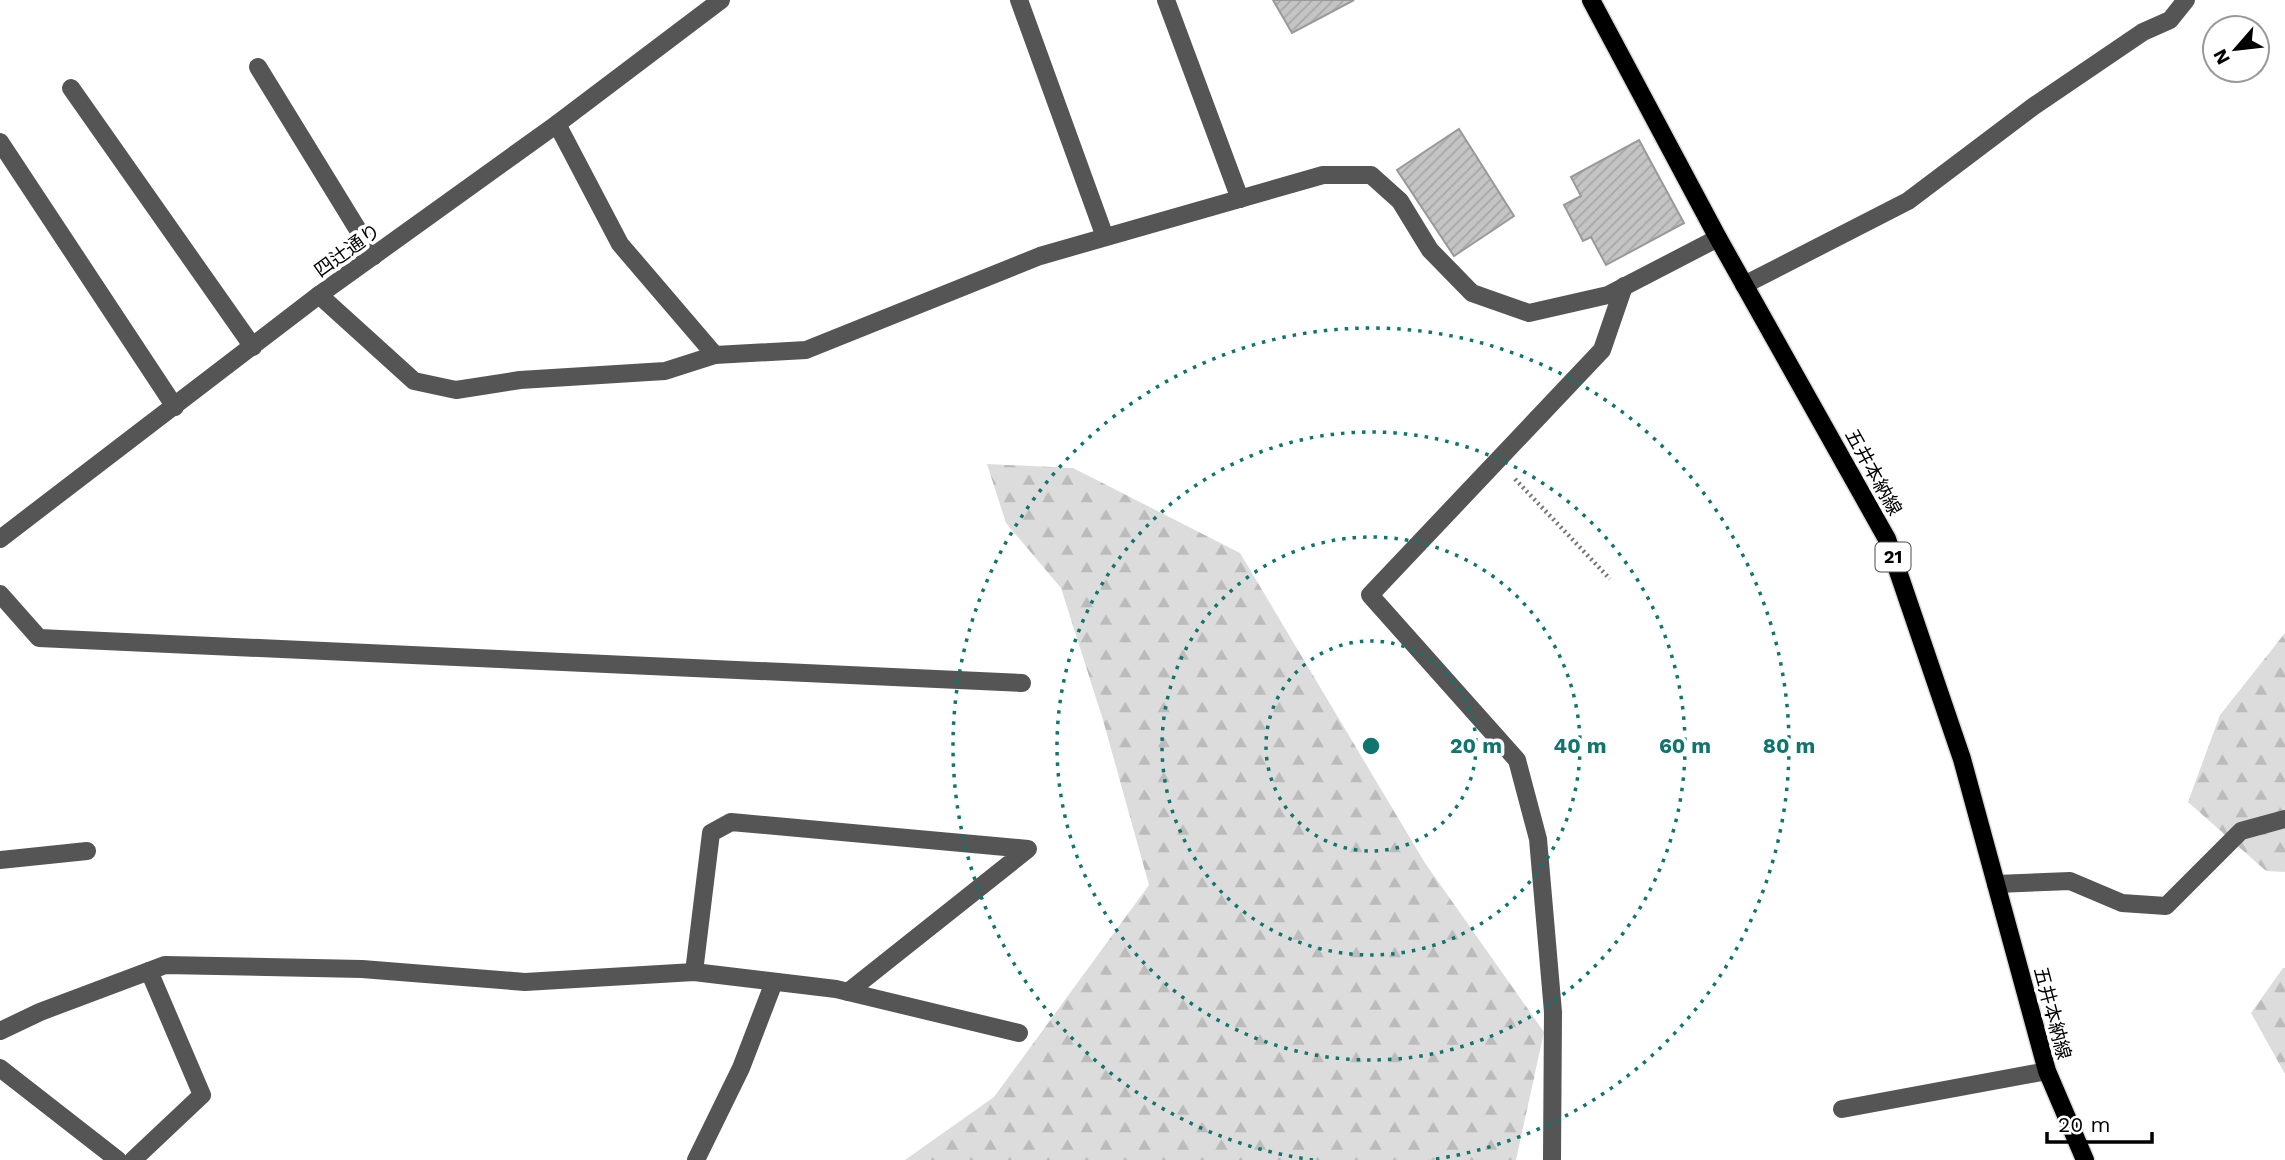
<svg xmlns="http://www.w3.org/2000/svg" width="2285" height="1160" font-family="'Work Sans','Noto Sans JP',sans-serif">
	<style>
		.forest { fill: url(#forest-firs) }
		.building { fill: url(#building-hatch); stroke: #999; stroke-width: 2 }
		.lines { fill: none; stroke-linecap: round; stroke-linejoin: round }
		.major-casing { stroke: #dbdbdb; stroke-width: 21 }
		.path { stroke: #777; stroke-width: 4.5; stroke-dasharray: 2 3.5; stroke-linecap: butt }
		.minor { stroke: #555; stroke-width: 18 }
		.major { stroke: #000; stroke-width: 18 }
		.ring { fill: none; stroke: #0f766e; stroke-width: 3.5; stroke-dasharray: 3.5 7 }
		.labels { text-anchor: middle; stroke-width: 7; stroke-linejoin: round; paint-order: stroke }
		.shield { fill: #fff; stroke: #4c4c4c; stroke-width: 2 }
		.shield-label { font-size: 18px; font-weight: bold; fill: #000 }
		.street-label { font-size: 19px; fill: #000; stroke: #fff }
		.centre { fill: #0f766e; stroke: #fff; stroke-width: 3.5 }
		.ring-label { font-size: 21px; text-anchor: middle; font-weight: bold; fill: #0f766e; stroke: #fff; stroke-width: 7; stroke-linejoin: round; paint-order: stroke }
	</style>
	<defs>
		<pattern id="forest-firs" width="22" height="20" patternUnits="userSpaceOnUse" patternTransform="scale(1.75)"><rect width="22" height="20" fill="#dcdcdc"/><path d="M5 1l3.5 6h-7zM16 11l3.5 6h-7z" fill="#bbb"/></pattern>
		<pattern id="building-hatch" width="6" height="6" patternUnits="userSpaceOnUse" patternTransform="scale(1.75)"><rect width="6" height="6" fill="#c4c4c4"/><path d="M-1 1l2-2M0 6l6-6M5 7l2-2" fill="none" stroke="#a7a7a7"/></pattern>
	</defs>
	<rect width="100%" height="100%" fill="#fff"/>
	<!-- forest -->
	<g class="forest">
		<polygon points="987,464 1073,468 1240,553 1425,863 1544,1032 1516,1160 905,1160 994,1097 1149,885 1103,720 1061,588 1006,523"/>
		<polygon points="2285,633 2285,872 2266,871 2188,802 2220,715"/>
		<polygon points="2283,968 2285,968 2285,1074 2251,1013"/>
	</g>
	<!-- building -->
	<g class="building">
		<polygon points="1273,0 1354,0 1292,33"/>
		<polygon points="1459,129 1514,216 1454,256 1397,170"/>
		<polygon points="1639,140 1684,223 1606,265 1591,237 1583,241 1564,205 1581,196 1571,177"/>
	</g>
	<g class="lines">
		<!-- major casing -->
		<g class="major-casing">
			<polyline id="major" points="1591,0 1718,238 1887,539 1962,759 2047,1071 2085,1160"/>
		</g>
		<!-- path -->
		<polyline class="path" points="1515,479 1610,579"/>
		<!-- minor -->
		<g class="minor">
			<polyline points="1019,0 1105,237"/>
			<polyline points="1166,0 1240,199"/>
			<polyline points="258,67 374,256"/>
			<polyline points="71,88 253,347"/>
			<polyline points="557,124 620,244 715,355"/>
			<polyline points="0,142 175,407"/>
			<polyline points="1744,285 1908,201 2034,106 2143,32 2170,20 2186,0"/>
			<polyline points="319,295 414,381 456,390 520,380 665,371 715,355 806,350 1040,256 1323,175 1371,175 1400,201 1430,250 1472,293 1529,313 1608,295 1718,238"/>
			<polyline points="0,539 319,295 557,124 721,0"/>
			<polyline points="0,594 39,638 1022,683"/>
			<polyline points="0,860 87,851"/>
			<polyline points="1996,884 2070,881 2122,903 2166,906 2241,831 2285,819"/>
			<polyline points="694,972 711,833 731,822 1028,849 848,992"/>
			<polyline points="0,1031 40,1012 165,965 362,969 525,982 694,972 836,989 1019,1033"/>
			<polyline points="0,1068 118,1160"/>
			<polyline points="1842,1109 2047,1071"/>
			<polyline points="133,1160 202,1095 149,971"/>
			<polyline points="696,1160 741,1068 774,982"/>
			<polyline points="1552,1160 1553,1012 1538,839 1517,760 1370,595 1602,350 1624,286"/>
		</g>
		<!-- major -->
		<use href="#major" class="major"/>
	</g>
	<!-- distance rings -->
	<g class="ring">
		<circle cx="1371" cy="746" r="105"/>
		<circle cx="1371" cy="746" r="209"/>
		<circle cx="1371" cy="746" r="314"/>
		<path d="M1313 1160A418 418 0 1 1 1429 1160"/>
	</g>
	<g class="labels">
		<!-- shield labels -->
		<rect class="shield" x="1875.5" y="542.5" width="35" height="29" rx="5"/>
		<g class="shield-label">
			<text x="1893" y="563">21</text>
		</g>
		<!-- street labels -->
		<g class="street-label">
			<text transform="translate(347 250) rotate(-36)" y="7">四辻通り</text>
			<text transform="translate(1874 472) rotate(61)" y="7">五井本納線</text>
			<text transform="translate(2053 1013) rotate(75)" y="7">五井本納線</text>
		</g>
	</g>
	<circle cx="1371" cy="746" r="10" class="centre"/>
	<g class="ring-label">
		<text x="1476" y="753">20 m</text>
		<text x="1580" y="753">40 m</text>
		<text x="1685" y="753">60 m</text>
		<text x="1789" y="753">80 m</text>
	</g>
	<!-- north arrow -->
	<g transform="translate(2236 49) rotate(242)"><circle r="33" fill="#ffffff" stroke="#999999" stroke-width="2"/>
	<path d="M0-5L12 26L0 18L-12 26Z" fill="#000000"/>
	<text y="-10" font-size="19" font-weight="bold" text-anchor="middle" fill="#000000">N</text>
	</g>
	<!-- scale -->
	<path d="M2047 1132v10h105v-10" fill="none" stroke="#000000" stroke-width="3.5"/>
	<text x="2058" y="1132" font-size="21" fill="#000000" stroke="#ffffff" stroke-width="5" paint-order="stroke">20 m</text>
</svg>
